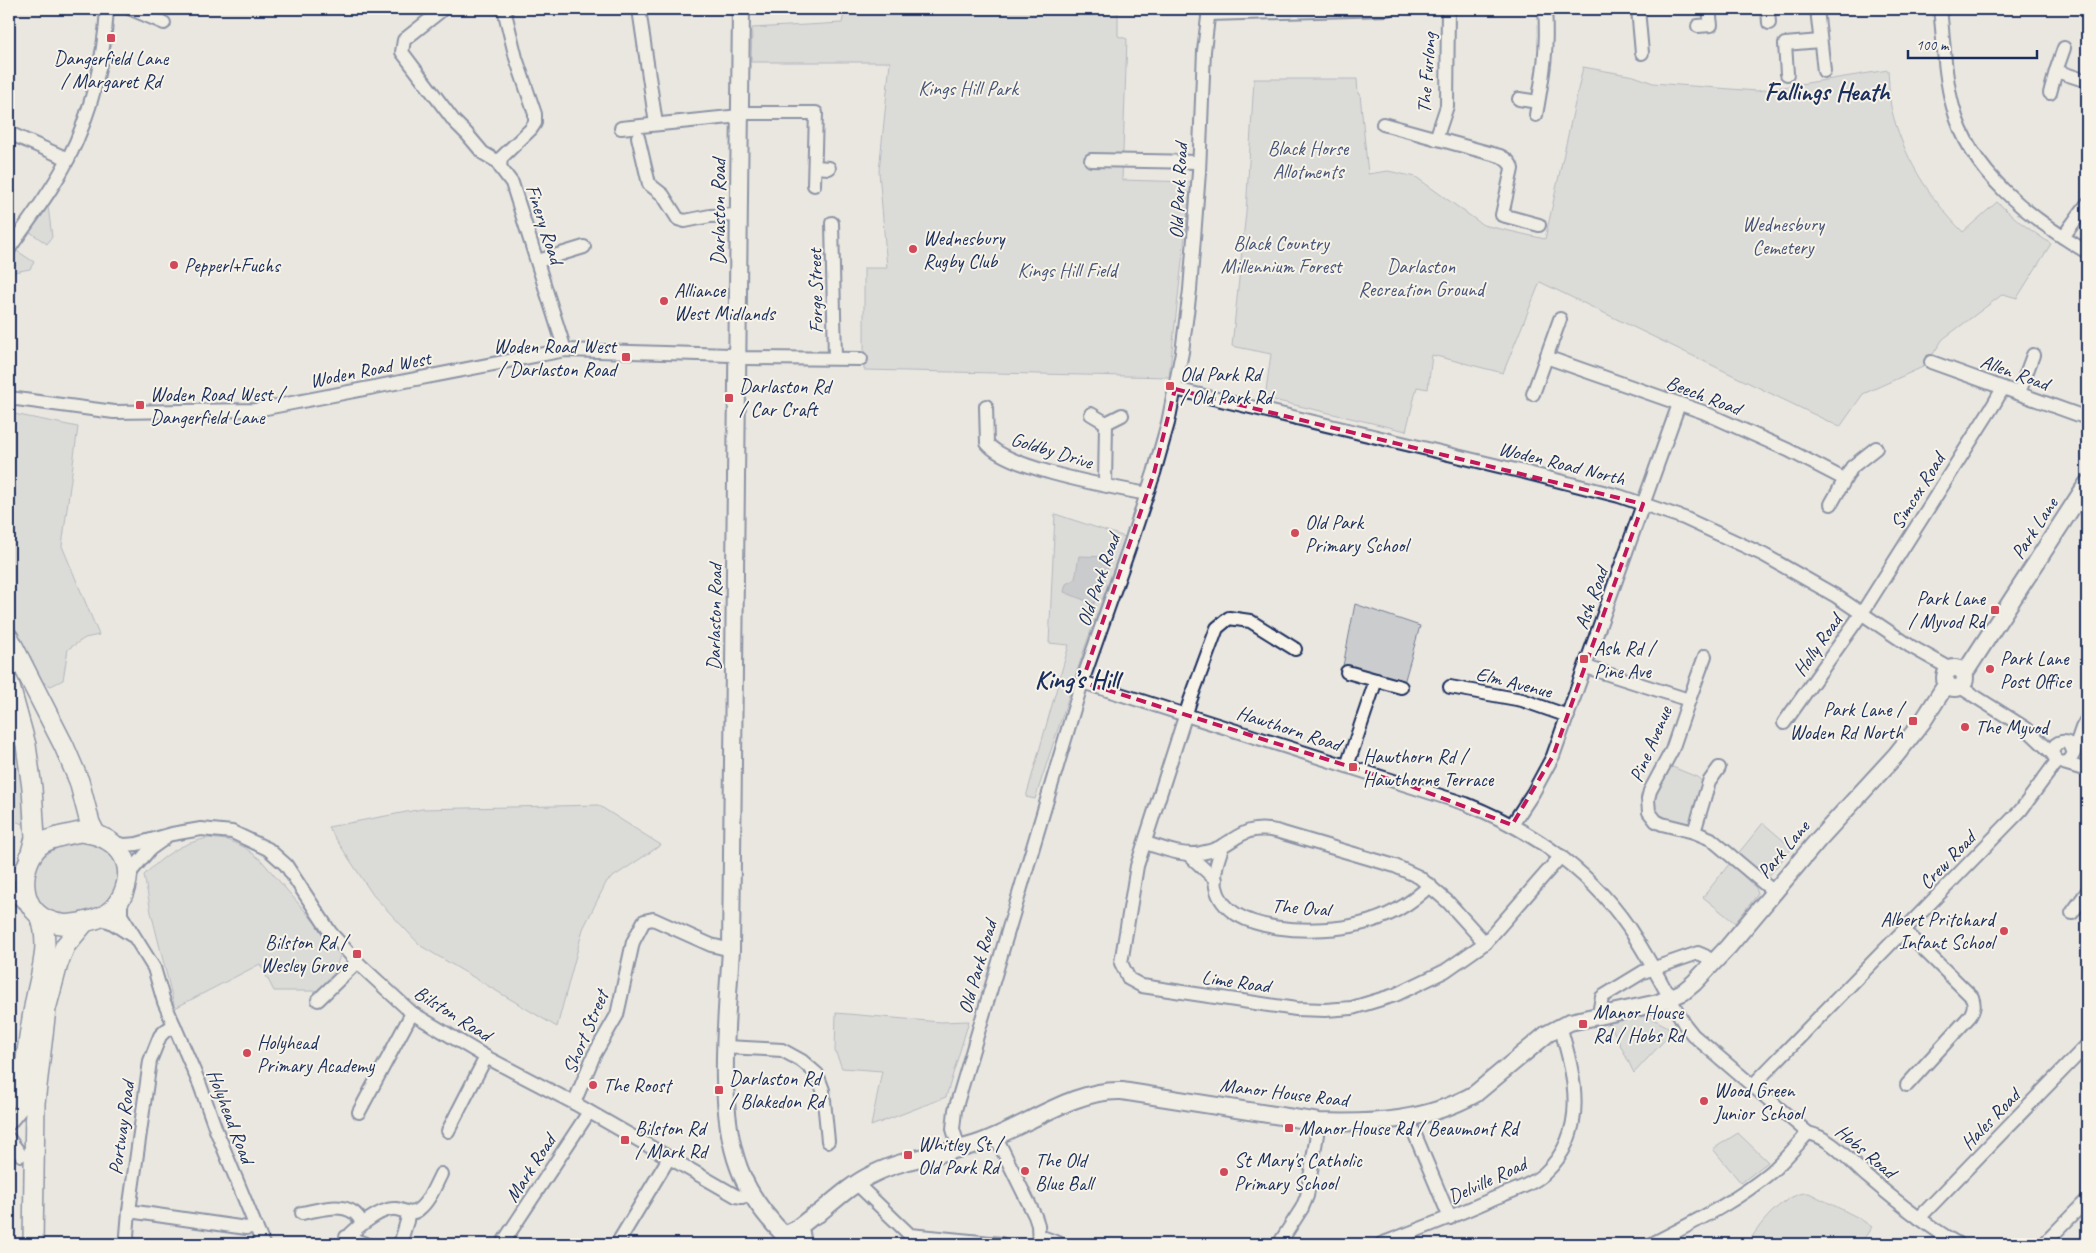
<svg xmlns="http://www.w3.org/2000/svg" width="2096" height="1253" font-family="Caveat,sans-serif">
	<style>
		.green { fill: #cbcccd; stroke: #737e96 }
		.water { fill: #a3a8b4; stroke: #6d7892 }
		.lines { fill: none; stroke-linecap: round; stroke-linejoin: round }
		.minor-casing { stroke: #1b2f5e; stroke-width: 16 }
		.major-casing { stroke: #1b2f5e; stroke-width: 20 }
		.highway-casing { stroke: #1b2f5e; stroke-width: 22 }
		.minor { stroke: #f7f3e8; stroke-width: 12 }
		.major { stroke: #f7f3e8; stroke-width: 16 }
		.highway { stroke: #f7f3e8; stroke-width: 19 }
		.marked { fill: none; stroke: #c2185b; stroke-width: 4; stroke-dasharray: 10 6; stroke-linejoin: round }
		.poi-dot { fill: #d1495b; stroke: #f7f3e8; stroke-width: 2 }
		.labels { text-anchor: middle; stroke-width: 4; stroke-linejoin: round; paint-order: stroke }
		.poi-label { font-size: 20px; fill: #1b2f5e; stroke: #f7f3e8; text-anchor: start }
		.street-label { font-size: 20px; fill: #1b2f5e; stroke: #f7f3e8 }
		.park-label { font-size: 20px; fill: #47567a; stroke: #f7f3e8 }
		.district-label { font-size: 25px; font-weight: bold; fill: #1b2f5e; stroke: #f7f3e8 }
	</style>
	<rect width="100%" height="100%" fill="#eae7e0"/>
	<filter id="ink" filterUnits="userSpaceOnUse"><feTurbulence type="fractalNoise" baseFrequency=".02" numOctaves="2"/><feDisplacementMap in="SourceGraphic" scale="10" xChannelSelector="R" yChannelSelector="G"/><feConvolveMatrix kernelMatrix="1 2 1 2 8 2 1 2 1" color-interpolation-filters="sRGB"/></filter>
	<g filter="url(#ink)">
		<!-- green -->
		<g class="green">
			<polygon points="845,9 1073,9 1118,12 1118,36 1127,39 1122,180 1191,182 1169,377 864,370 864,268 887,268 879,171 890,62 751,62 752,28 842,23"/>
			<path d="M1583,67L1634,76L1653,83L1757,91L1888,70C1889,81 1889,95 1891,107C1902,155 1929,198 1963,232L1997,202L2021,223L2051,244L2017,298L2003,294L1943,339L1925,366L1863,394L1840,427L1540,282L1503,373L1432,355L1428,389L1417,387L1406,431L1265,398L1271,354L1232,346L1246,212L1254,79H1357L1358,94H1360L1368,174L1388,171L1416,177L1483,225L1545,239Z"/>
			<polygon points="48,206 52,237 47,244 30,232"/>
			<polygon points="17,251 34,262 30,269 9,273 9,262"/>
			<polygon points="9,413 78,427 62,546 99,635 85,638 68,649 63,680 51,686 36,679 9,621"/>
			<polygon points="1055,514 1125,537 1085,647 1035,799 1026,797 1069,645 1049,643"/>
			<polygon points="1355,604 1420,626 1404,683 1343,666"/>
			<path d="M9,716C19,751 24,787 23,824L9,819Z"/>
			<path d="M1670,766L1697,777L1703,782L1698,808L1690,823C1672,825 1652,821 1654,798C1655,788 1665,776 1670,766Z"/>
			<polygon points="598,805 661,845 607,881 583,929 557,1027 421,946 373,895 328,827 422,809"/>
			<polygon points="1763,823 1792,848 1769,876 1762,877 1736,856"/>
			<path d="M208,838L227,840L244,847L261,860L341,953L337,964L341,968L319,991H274L260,964L175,1008L151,912L144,875C165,855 179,844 208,838Z"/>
			<path d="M92,842C97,844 105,846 109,849C116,854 117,862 118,869C120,877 121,884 117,892C106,914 61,925 43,906C22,883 36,852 65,844C73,842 83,843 92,842Z"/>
			<polygon points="1730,863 1756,888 1758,894 1735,923 1703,897"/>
			<polygon points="836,1013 940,1022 969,1021 946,1097 871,1126 882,1071 842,1068 835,1051"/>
			<polygon points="1647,1016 1674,1030 1634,1073 1609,1022"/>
			<polygon points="1738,1133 1768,1162 1741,1183 1713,1149"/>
			<path d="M1804,1193H1809L1859,1218L1872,1227L1860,1244H1748C1758,1225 1781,1197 1804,1193Z"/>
		</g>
		<!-- water -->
		<polygon class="water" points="1079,556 1112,557 1094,604 1064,592 1066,584 1075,579"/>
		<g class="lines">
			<!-- minor casing -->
			<g class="minor-casing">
				<g id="minor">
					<polyline points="131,9 164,23"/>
					<polyline points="443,9 404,40 402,52 454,121 467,134 483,153 500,163"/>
					<polyline points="504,9 516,58 535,114 535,123 531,129 501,158 500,167 512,183 565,350"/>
					<polyline points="639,9 656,124"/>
					<polyline points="1638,9 1642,53"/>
					<polyline points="1768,9 1769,23"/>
					<polyline points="1817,9 1824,71"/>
					<path d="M1940,9C1944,41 1944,75 1953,107C1970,173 2031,219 2087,252"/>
					<polyline points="1208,14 1388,9"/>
					<polyline points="1698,26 1711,25 1709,9"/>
					<polyline points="2064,48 2056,71 2087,81"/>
					<polyline points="1787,74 1785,44 1820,41"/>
					<polyline points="2050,93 2056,71"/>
					<polyline points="1519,99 1538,102"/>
					<path d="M1536,115C1543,76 1548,49 1545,9"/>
					<path d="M1383,124L1500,156C1506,159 1511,162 1512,169L1502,215L1539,225"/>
					<polyline points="621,128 740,116 747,113 816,113 814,185"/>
					<polyline points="9,133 68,159"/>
					<polyline points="638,137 649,184 663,195 678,219 685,221 710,216 740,215"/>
					<polyline points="1436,139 1447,106 1448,9"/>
					<polyline points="1091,160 1199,162"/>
					<polyline points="815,167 829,168"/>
					<polyline points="832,223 835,358"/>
					<polyline points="2063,237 2087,204"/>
					<path d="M9,249C29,220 52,191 68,159C91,114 104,60 107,9"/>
					<polyline points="538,261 584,247"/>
					<polyline points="1546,357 1703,412 1788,450 1844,479"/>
					<polyline points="1931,362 2087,418"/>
					<polyline points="1175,389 1524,472 1619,496 1684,518 1764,555 1836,596 1910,646 1951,669"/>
					<polyline points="2019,393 2033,355"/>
					<polyline points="1533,394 1560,319"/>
					<polyline points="9,398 114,412 256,410 565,350 731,355 743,358 861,359"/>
					<path d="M986,406L987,443C1007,469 1112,487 1147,494"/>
					<polyline points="1091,414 1106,423 1122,415"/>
					<polyline points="1105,485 1106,423"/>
					<polyline points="1831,504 1852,467 1876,448"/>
					<polyline points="1295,649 1250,621 1229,618 1217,628 1190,701 1137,866 1121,963 1129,979 1142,986 1296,1009 1325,1010 1352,1008 1395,995 1445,971 1485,943 1561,856"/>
					<polyline points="1586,667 1689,700 1672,750 1650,791 1648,799 1649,812 1656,821 1662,824 1694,832 1711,839 1774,892"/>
					<polyline points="1347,672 1401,687"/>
					<path d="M1082,682L1466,804C1534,831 1597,875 1636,939C1654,967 1668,996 1685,1025L1693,1035L1808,1133C1832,1138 1850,1162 1869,1178C1897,1202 1926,1225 1958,1244"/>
					<polyline points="1450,687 1522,700 1568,716"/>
					<polyline points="1960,687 2027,729 2052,753 2057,761 2087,770"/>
					<polyline points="1689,700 1705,656"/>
					<polyline points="1784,723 1862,613 1994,404 2003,388"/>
					<polyline points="2074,751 2082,728 2087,719"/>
					<path d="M2052,753C2053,743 2062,739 2070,744L2074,753L2070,760L2065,763"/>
					<polyline points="1347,766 1376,680"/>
					<polyline points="1512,825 1533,793 1553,756 1679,404"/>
					<polyline points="1694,832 1709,782 1719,768"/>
					<polyline points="111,842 125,845 137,844 172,834 201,829 232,832 268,849 286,865 330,932 357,962 412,1013 486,1057 574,1103 736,1196 742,1197 752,1194"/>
					<path d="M1145,843C1163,848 1182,857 1201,853C1235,848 1237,823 1276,831L1395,866L1419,877L1448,902L1485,943"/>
					<path d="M1223,845C1218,859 1213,872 1216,887C1226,936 1323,934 1360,924C1386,918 1411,904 1430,885"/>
					<polyline points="1188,854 1216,880"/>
					<polyline points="129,874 150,849 164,839"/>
					<polyline points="9,875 15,874 27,864"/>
					<polyline points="9,892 30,906"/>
					<polyline points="121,899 121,915 154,968 164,1002 200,1085 216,1130 263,1244"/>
					<polyline points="2072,913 2087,892"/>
					<polyline points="98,918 111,922 131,935"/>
					<path d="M1905,931L1972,997C1975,1005 1974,1009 1970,1016L1907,1085"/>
					<polyline points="318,1000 357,962"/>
					<polyline points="1603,1015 1600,1008 1602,997 1643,972 1698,953 1705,956 1714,963"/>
					<polyline points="726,1047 782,1050 802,1061 817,1074 823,1090 828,1141"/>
					<polyline points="1752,1086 2021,810 2057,761"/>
					<polyline points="574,1103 594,1055 617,1015 633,942 644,921 653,919 711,945 731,950"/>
					<polyline points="359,1112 412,1013"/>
					<polyline points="1408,1118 1450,1218"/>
					<polyline points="9,1124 22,1108"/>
					<polyline points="448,1131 486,1057"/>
					<polyline points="996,1137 1035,1216 1038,1225 1039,1244"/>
					<polyline points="9,1139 21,1155"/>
					<polyline points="959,1149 953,1129 955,1110 1082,682 1128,551 1154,473 1168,423 1182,352 1190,290 1199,172 1204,51 1209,9"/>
					<polyline points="856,1183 910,1235 1001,1244"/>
					<polyline points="129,1211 246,1228 256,1226"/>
					<path d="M302,1213C317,1210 339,1203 353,1212C357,1214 360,1220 363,1223"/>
					<polyline points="1919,1218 2087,1045"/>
					<polyline points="1039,1236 1061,1244"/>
					<polyline points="346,1237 366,1244"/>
					<polyline points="128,1244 127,1235 129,1211 150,1061 160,1036 165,1031 174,1025"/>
					<path d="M343,1244C349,1232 381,1207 396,1209C404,1210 410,1216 418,1210C429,1202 435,1186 441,1174"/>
					<polyline points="400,1244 407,1221 408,1213"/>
					<polyline points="502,1244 589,1112"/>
					<polyline points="617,1244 669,1158"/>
					<polyline points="1279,1244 1302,1208 1307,1196 1319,1122"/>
					<path d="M1381,1244C1418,1230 1454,1216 1490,1200C1508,1192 1531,1186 1545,1173C1589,1132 1575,1076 1560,1026"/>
					<path d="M1652,1244C1692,1223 1736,1202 1771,1172C1784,1161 1796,1146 1808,1133"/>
					<polyline points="2044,1244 2087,1200"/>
				</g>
			</g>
			<!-- major casing -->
			<g class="major-casing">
				<g id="major">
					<path d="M741,9L731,950C727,1015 716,1107 739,1168C748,1193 767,1218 786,1237"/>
					<circle cx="1955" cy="678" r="10"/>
					<polyline points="1964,674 2087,484"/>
					<path d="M795,1230L813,1216L818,1214C835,1200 852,1184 873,1174C905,1158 942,1155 976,1144C1023,1129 1072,1089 1122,1091L1319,1122C1373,1124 1427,1121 1475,1094L1547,1034L1570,1022L1658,1003L1683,992L1694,983L1728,947L1818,840L1896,755L1923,721L1947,683"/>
					<polyline points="788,1233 795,1230 801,1233 802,1239 799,1244"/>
				</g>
			</g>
			<!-- highway casing -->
			<g class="highway-casing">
				<g id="highway">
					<polyline points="9,638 64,746 79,781 90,823 95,833"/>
					<polyline points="9,683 26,745 32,788 35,838 30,856"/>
					<path d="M80,832C114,835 138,859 123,894C120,900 115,908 109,912C102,918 93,920 84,922C71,925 60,926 47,920C18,907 19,864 40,845C50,837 67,835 80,832Z"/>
					<path d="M22,1103C24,1071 28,1039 34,1007C39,976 52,947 40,916"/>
					<polyline points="33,1244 35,1103 46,1009 58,964 65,946 85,922"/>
				</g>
			</g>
			<!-- minor -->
			<use href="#minor" class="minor"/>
			<!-- major -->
			<use href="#major" class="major"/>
			<!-- highway -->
			<use href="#highway" class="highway"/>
		</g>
	</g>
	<!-- marked area -->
	<path d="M0 0H2096V1253H0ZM1175,389L1643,504L1553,756L1512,825L1411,786L1082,682L1154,473Z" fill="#eae7e0" fill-opacity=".55" fill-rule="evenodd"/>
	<path class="marked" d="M1175,389L1643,504L1553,756L1512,825L1411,786L1082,682L1154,473Z"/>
	<!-- markers -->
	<g class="poi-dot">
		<rect x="106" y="33" width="10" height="10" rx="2.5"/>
		<circle cx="913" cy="249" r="5"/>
		<circle cx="174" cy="265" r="5"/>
		<circle cx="664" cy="301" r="5"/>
		<rect x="621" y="352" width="10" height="10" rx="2.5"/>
		<rect x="1165" y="381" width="10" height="10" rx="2.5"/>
		<rect x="724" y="393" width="10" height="10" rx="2.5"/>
		<rect x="135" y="400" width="10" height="10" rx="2.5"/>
		<circle cx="1295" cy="533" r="5"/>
		<rect x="1990" y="605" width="10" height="10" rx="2.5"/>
		<rect x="1579" y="654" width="10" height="10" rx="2.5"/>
		<circle cx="1990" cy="669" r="5"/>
		<rect x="1908" y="716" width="10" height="10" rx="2.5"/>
		<circle cx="1965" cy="727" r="5"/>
		<rect x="1348" y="762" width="10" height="10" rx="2.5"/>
		<circle cx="2004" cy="931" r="5"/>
		<rect x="352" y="949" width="10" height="10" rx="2.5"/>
		<rect x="1578" y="1019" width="10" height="10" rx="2.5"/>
		<circle cx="247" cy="1053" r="5"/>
		<circle cx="593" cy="1085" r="5"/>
		<rect x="714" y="1085" width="10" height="10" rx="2.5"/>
		<circle cx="1704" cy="1101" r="5"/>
		<rect x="1284" y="1123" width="10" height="10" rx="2.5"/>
		<rect x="620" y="1135" width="10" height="10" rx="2.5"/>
		<rect x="903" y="1150" width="10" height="10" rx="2.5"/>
		<circle cx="1025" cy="1171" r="5"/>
		<circle cx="1224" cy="1172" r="5"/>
	</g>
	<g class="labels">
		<!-- poi labels -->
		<g class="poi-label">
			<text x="111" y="65" text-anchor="middle">Dangerfield Lane<tspan x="111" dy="23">/ Margaret Rd</tspan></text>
			<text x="923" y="245">Wednesbury<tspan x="923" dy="23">Rugby Club</tspan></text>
			<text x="184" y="272">Pepperl+Fuchs</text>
			<text x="674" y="297">Alliance<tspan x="674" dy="23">West Midlands</tspan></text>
			<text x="616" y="353" text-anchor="end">Woden Road West<tspan x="616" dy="23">/ Darlaston Road</tspan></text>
			<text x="1180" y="381">Old Park Rd<tspan x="1180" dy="23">/ Old Park Rd</tspan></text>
			<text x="739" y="393">Darlaston Rd<tspan x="739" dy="23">/ Car Craft</tspan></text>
			<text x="150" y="401">Woden Road West /<tspan x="150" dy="23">Dangerfield Lane</tspan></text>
			<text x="1305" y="529">Old Park<tspan x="1305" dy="23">Primary School</tspan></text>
			<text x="1985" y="605" text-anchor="end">Park Lane<tspan x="1985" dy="23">/ Myvod Rd</tspan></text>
			<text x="1594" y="655">Ash Rd /<tspan x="1594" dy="23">Pine Ave</tspan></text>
			<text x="2000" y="665">Park Lane<tspan x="2000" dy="23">Post Office</tspan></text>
			<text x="1903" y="716" text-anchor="end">Park Lane /<tspan x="1903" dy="23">Woden Rd North</tspan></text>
			<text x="1975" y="734">The Myvod</text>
			<text x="1363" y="763">Hawthorn Rd /<tspan x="1363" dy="23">Hawthorne Terrace</tspan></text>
			<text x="1994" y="926" text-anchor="end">Albert Pritchard<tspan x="1994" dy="23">Infant School</tspan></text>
			<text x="347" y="949" text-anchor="end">Bilston Rd /<tspan x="347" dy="23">Wesley Grove</tspan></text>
			<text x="1593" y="1019">Manor House<tspan x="1593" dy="23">Rd / Hobs Rd</tspan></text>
			<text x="257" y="1049">Holyhead<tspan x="257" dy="23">Primary Academy</tspan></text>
			<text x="729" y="1085">Darlaston Rd<tspan x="729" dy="23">/ Blakedon Rd</tspan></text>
			<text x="603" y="1092">The Roost</text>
			<text x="1714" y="1097">Wood Green<tspan x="1714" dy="23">Junior School</tspan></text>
			<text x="635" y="1135">Bilston Rd<tspan x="635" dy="23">/ Mark Rd</tspan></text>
			<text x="1299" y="1135">Manor House Rd / Beaumont Rd</text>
			<text x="918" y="1151">Whitley St /<tspan x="918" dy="23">Old Park Rd</tspan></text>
			<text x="1035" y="1167">The Old<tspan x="1035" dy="23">Blue Ball</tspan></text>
			<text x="1234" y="1167">St Mary's Catholic<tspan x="1234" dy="23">Primary School</tspan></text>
		</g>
		<!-- street labels -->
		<g class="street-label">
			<text transform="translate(1426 73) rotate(-86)" y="7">The Furlong</text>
			<text transform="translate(1178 191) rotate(-87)" y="7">Old Park Road</text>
			<text transform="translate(718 212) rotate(-90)" y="7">Darlaston Road</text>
			<text transform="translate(545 224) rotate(72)" y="7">Finery Road</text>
			<text transform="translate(815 291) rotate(-91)" y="7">Forge Street</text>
			<text transform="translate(370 369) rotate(-11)" y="7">Woden Road West</text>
			<text transform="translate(2015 372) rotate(20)" y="7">Allen Road</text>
			<text transform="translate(1704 395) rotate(21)" y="7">Beech Road</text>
			<text transform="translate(1052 450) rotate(17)" y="7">Goldby Drive</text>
			<text transform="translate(1562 463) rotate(14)" y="7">Woden Road North</text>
			<text transform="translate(1917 491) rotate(-58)" y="7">Simcox Road</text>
			<text transform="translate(2034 528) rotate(-57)" y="7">Park Lane</text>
			<text transform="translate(1098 580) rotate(-71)" y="7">Old Park Road</text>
			<text transform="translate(1591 598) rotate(-70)" y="7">Ash Road</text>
			<text transform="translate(714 617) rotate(-89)" y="7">Darlaston Road</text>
			<text transform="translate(1817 645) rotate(-55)" y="7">Holly Road</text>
			<text transform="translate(1514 682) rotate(14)" y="7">Elm Avenue</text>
			<text transform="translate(1289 728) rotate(18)" y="7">Hawthorn Road</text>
			<text transform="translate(1650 744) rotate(-67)" y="7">Pine Avenue</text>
			<text transform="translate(1783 849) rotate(-50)" y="7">Park Lane</text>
			<text transform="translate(1947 860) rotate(-46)" y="7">Crew Road</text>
			<text transform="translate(1301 907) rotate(4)" y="7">The Oval</text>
			<text transform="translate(977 967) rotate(-74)" y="7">Old Park Road</text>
			<text transform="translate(1236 981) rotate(8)" y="7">Lime Road</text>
			<text transform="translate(453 1013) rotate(32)" y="7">Bilston Road</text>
			<text transform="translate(585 1032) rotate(-67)" y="7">Short Street</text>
			<text transform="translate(1284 1092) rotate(7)" y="7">Manor House Road</text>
			<text transform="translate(231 1116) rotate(69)" y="7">Holyhead Road</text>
			<text transform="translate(1990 1119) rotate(-46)" y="7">Hales Road</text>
			<text transform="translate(121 1128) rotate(-82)" y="7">Portway Road</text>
			<text transform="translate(1866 1151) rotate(40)" y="7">Hobs Road</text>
			<text transform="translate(530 1168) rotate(-57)" y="7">Mark Road</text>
			<text transform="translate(1487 1180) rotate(-25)" y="7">Delville Road</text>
		</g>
		<!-- park labels -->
		<g class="park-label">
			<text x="968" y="95">Kings Hill Park</text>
			<text x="1308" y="155">Black Horse<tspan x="1308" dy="23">Allotments</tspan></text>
			<text x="1783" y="231">Wednesbury<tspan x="1783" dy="23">Cemetery</tspan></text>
			<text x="1281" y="250">Black Country<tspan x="1281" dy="23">Millennium Forest</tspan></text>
			<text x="1421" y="273">Darlaston<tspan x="1421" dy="23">Recreation Ground</tspan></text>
			<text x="1067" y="277">Kings Hill Field</text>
		</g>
		<!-- district labels -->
		<g class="district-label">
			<text x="1827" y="100">Fallings Heath</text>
			<text x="1077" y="688">King’s Hill</text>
		</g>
	</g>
	<!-- margin -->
	<rect width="2096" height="1253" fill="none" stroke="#f7f3e8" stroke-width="30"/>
	<rect x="15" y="15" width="2066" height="1223" fill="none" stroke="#1b2f5e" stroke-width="2" filter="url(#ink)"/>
	<!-- scale -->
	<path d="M1908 50v8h129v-8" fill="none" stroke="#1b2f5e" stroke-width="2.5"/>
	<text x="1916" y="50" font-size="15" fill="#1b2f5e" stroke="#f7f3e8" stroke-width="4" paint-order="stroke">100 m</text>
</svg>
